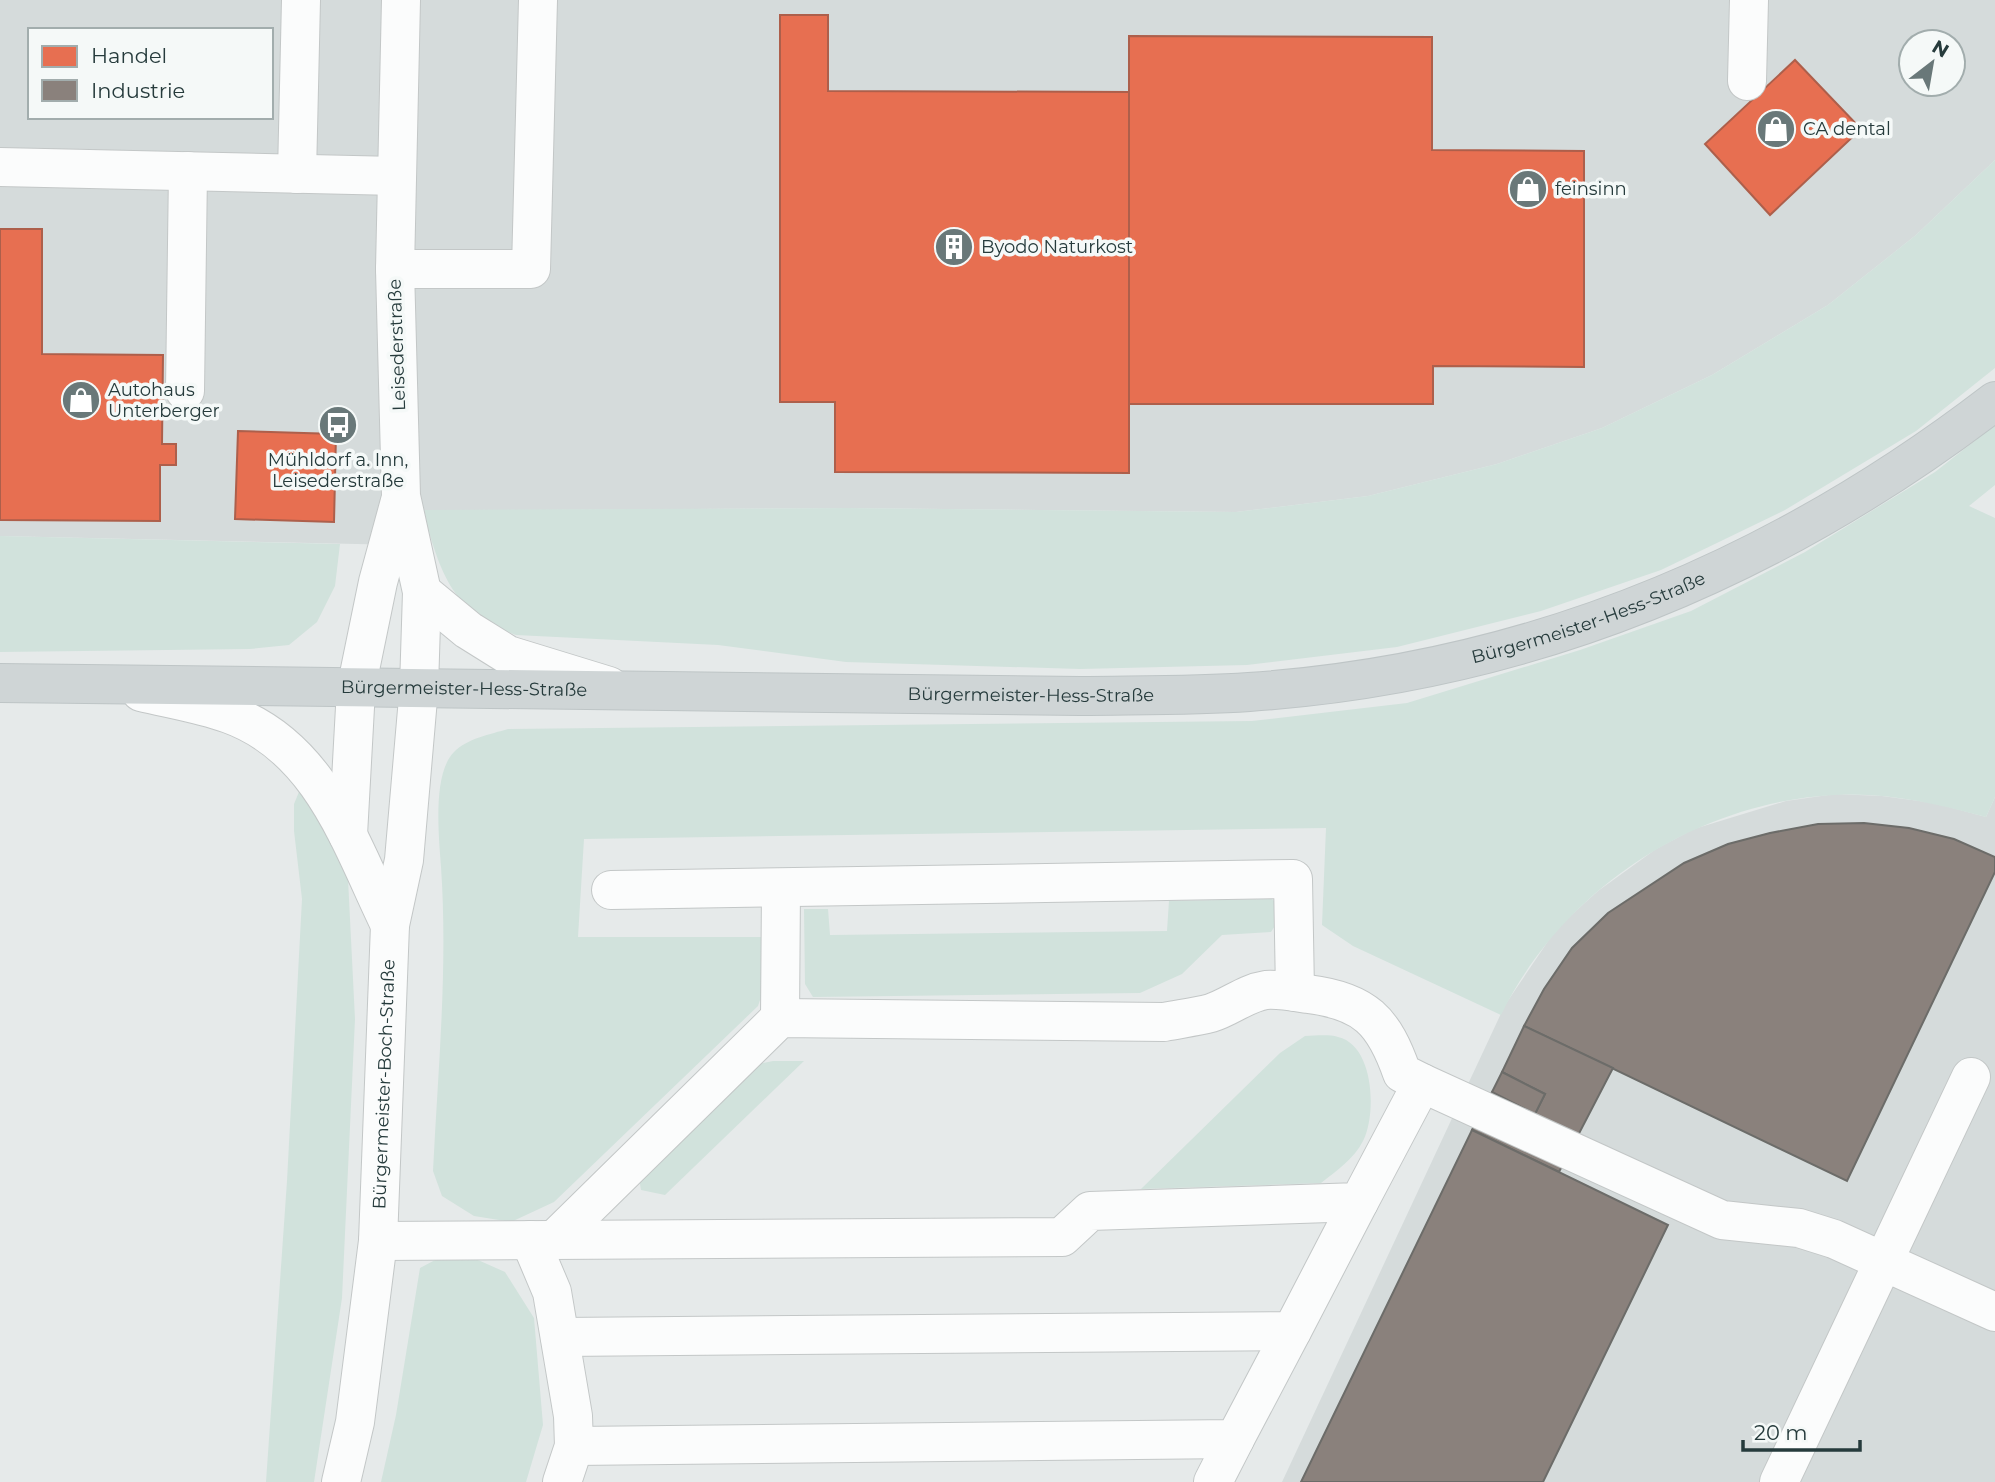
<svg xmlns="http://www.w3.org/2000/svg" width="1995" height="1482" font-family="Montserrat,sans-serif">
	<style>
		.built { fill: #d5dbdb; fill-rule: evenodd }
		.green { fill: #d1e2dc }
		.shops { fill: #e76f51; stroke: #ad5f4b; stroke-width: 2 }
		.industry { fill: #8a817c; stroke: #6c6c69; stroke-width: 2 }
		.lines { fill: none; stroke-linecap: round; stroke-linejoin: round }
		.minor-casing { stroke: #c3c7c7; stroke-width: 40 }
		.major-casing { stroke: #bec5c6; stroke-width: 40 }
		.minor { stroke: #fbfcfc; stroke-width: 38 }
		.major { stroke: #cfd5d6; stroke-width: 38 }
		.labels { text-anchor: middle; stroke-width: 7; stroke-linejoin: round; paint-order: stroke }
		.poi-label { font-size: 18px; fill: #263b3c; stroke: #f5f9f8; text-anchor: start }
		.street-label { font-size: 18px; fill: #263b3c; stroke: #f5f9f8 }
	</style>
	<rect width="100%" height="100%" fill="#e6eaea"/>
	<!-- built -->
	<g class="built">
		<path d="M0,0H1995V160L1916,235L1828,305L1712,375L1602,428L1497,464L1368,496L1236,512L848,508L401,511L402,545L0,536ZM30,30H271V117H30ZM1911,42H1953V84H1911Z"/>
		<polygon points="1835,794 1882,796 1934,803 1986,817 1995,797 1995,1482 1282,1482 1505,1005 1557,928 1598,891 1656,849 1694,829 1786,801"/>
	</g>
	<!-- green -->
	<g class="green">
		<path d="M1995,160V368L1916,431L1785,510L1661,570L1541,611L1397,647L1247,665L1080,669L846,662L718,645L516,635C451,612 440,572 423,510L848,508L1236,512L1368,496L1497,464L1602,428L1712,375L1828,305L1916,235Z"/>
		<path d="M1995,425V485L1969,506L1995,518V797L1986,817C1937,804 1886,792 1835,795C1695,802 1562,890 1501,1015L1353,946L1322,925L1326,828L584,839L578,937H771L765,985L758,1006L554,1202L511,1222L474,1216L442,1196L433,1171C438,1069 448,968 441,867C439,838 432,774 454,752C466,739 491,734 508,729L1252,721L1407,703L1580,650L1691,611L1805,552L1935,472Z"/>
		<polygon points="0,536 340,544 335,586 317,622 289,645 250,649 0,652"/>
		<polygon points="301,787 321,810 348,879 355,1019 342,1298 314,1482 266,1482 287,1181 302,899 294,831 294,804"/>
		<polygon points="1272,899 1280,907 1280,918 1271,932 1222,935 1182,974 1140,993 813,997 805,984 804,909 828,909 830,935 1167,931 1169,901"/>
		<path d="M1305,1036C1315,1036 1328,1034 1338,1037C1374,1045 1377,1114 1363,1141C1354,1159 1336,1171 1321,1183L1141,1189L1280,1053Z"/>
		<polygon points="773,1061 804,1061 665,1195 641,1190 639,1178 758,1064"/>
		<polygon points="437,1259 478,1260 505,1272 534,1318 543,1425 526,1482 381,1482 396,1415 420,1268"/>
	</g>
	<!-- shops -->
	<g class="shops">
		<polygon points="780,15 828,15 828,91 1129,92 1129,473 835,472 835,402 780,402"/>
		<polygon points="1129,36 1432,37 1432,150 1584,151 1584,367 1433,366 1433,404 1129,404"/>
		<polygon points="1795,60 1861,129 1770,215 1705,144"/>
		<polygon points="0,229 42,229 42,354 163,355 162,444 176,444 176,465 160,465 160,521 0,520"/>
		<polygon points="238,431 336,434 334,522 235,519"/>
	</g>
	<!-- industry -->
	<g class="industry">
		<polygon points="1864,823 1909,828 1954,839 1995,857 1995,872 1847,1181 1524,1026 1544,989 1572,948 1608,913 1684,863 1728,844 1770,833 1818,824"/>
		<polygon points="1524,1026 1613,1068 1559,1172 1472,1130 1492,1092 1535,1114 1545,1094 1502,1072"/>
		<polygon points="1502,1072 1545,1094 1535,1114 1492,1092"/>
		<polygon points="1472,1130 1668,1225 1543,1482 1301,1482"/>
	</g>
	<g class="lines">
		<!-- minor casing -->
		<g class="minor-casing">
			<g id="minor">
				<polyline points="1747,81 1749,0"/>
				<polyline points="0,167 397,176"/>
				<polyline points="297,174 301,0"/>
				<polyline points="395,269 531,269 538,0"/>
				<polyline points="185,391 188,171"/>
				<polyline points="422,592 468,630 508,655 609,686"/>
				<path d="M141,692C170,699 201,704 229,714C321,747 351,845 390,925"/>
				<polyline points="348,835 356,689 378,582 400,501"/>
				<polyline points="611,890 1293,879 1295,992"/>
				<polyline points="780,1018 781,888"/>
				<polyline points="530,1240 552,1292 573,1416 574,1446 562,1482"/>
				<path d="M554,1240L780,1018L1164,1022C1179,1019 1196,1017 1211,1013C1230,1007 1246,993 1266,990C1279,989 1295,992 1308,994C1365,1001 1384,1021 1402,1073L1422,1083"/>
				<polyline points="378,1241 1062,1237 1090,1211 1359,1202 1422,1083 1722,1220 1799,1228 1834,1239 1995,1312"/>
				<polyline points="560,1337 1292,1331 1359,1202"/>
				<polyline points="574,1446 1235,1439 1292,1331"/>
				<path id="s1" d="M341,1482L355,1422L378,1241L390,925L404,860L419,687L422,592L401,496L395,269L401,0"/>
				<polyline points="1213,1482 1235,1439"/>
				<polyline points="1779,1482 1971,1077"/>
			</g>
		</g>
		<!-- major casing -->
		<g class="major-casing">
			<g id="major">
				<path id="s2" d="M0,683L1080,696C1136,695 1193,696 1249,692C1528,673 1775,570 1995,401"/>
			</g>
		</g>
		<!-- minor -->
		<use href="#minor" class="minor"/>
		<!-- major -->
		<use href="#major" class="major"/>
	</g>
	<!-- icons -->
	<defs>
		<g id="shop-disc" transform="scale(2.0125)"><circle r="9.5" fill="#697879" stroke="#f5f9f8"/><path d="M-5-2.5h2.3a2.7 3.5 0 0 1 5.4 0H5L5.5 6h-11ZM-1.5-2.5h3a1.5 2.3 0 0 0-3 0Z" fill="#fff"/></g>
		<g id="building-disc" transform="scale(2.0125)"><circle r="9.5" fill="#697879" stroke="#f5f9f8"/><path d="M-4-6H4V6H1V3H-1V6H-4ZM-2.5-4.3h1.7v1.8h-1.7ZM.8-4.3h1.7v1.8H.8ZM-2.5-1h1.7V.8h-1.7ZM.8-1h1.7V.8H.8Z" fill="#fff"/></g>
		<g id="bus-disc" transform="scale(2.0125)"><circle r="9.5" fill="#697879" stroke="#f5f9f8"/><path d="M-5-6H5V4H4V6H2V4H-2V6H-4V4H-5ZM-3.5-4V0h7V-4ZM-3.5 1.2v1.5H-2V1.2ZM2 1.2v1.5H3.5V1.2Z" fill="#fff"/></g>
	</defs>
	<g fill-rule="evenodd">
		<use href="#shop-disc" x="1776" y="129"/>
		<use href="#shop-disc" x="1528" y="189"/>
		<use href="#building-disc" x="954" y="247"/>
		<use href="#shop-disc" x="81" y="400"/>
		<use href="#bus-disc" x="338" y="425"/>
	</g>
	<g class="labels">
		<!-- poi labels -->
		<g class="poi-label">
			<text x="1803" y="135">CA dental</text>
			<text x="1555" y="195">feinsinn</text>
			<text x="981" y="253">Byodo Naturkost</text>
			<text x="108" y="396">Autohaus<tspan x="108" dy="21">Unterberger</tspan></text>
			<text x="338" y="466" text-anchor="middle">Mühldorf a. Inn,<tspan x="338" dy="21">Leisederstraße</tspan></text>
		</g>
		<!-- street labels -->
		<g class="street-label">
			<text transform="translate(397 345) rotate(-92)" y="6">Leisederstraße</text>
			<text dy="6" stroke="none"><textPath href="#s2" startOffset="1598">Bürgermeister-Hess-Straße</textPath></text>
			<text dy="6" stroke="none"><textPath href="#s2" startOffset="464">Bürgermeister-Hess-Straße</textPath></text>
			<text dy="6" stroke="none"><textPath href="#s2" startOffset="1031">Bürgermeister-Hess-Straße</textPath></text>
			<text dy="6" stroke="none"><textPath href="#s1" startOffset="401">Bürgermeister-Boch-Straße</textPath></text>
		</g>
	</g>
	<!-- legend -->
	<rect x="28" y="28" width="245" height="91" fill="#f5f9f8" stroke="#a2adad" stroke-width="2"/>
	<rect x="42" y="46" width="35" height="21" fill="#e76f51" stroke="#a2adad" stroke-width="2"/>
	<text x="91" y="63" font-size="21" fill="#263b3c">Handel</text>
	<rect x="42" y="80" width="35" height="21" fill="#8a817c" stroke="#a2adad" stroke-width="2"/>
	<text x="91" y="98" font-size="21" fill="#263b3c">Industrie</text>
	<!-- north arrow -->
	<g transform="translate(1932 63) rotate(31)"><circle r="33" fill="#f5f9f8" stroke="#a2adad" stroke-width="2"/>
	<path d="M0-5L12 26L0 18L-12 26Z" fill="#697879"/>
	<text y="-10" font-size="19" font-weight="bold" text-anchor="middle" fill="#263b3c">N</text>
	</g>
	<!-- scale -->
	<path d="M1743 1440v10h117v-10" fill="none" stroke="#263b3c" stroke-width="3.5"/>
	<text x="1754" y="1440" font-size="21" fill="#263b3c" stroke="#f5f9f8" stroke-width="5" paint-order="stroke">20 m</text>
</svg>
